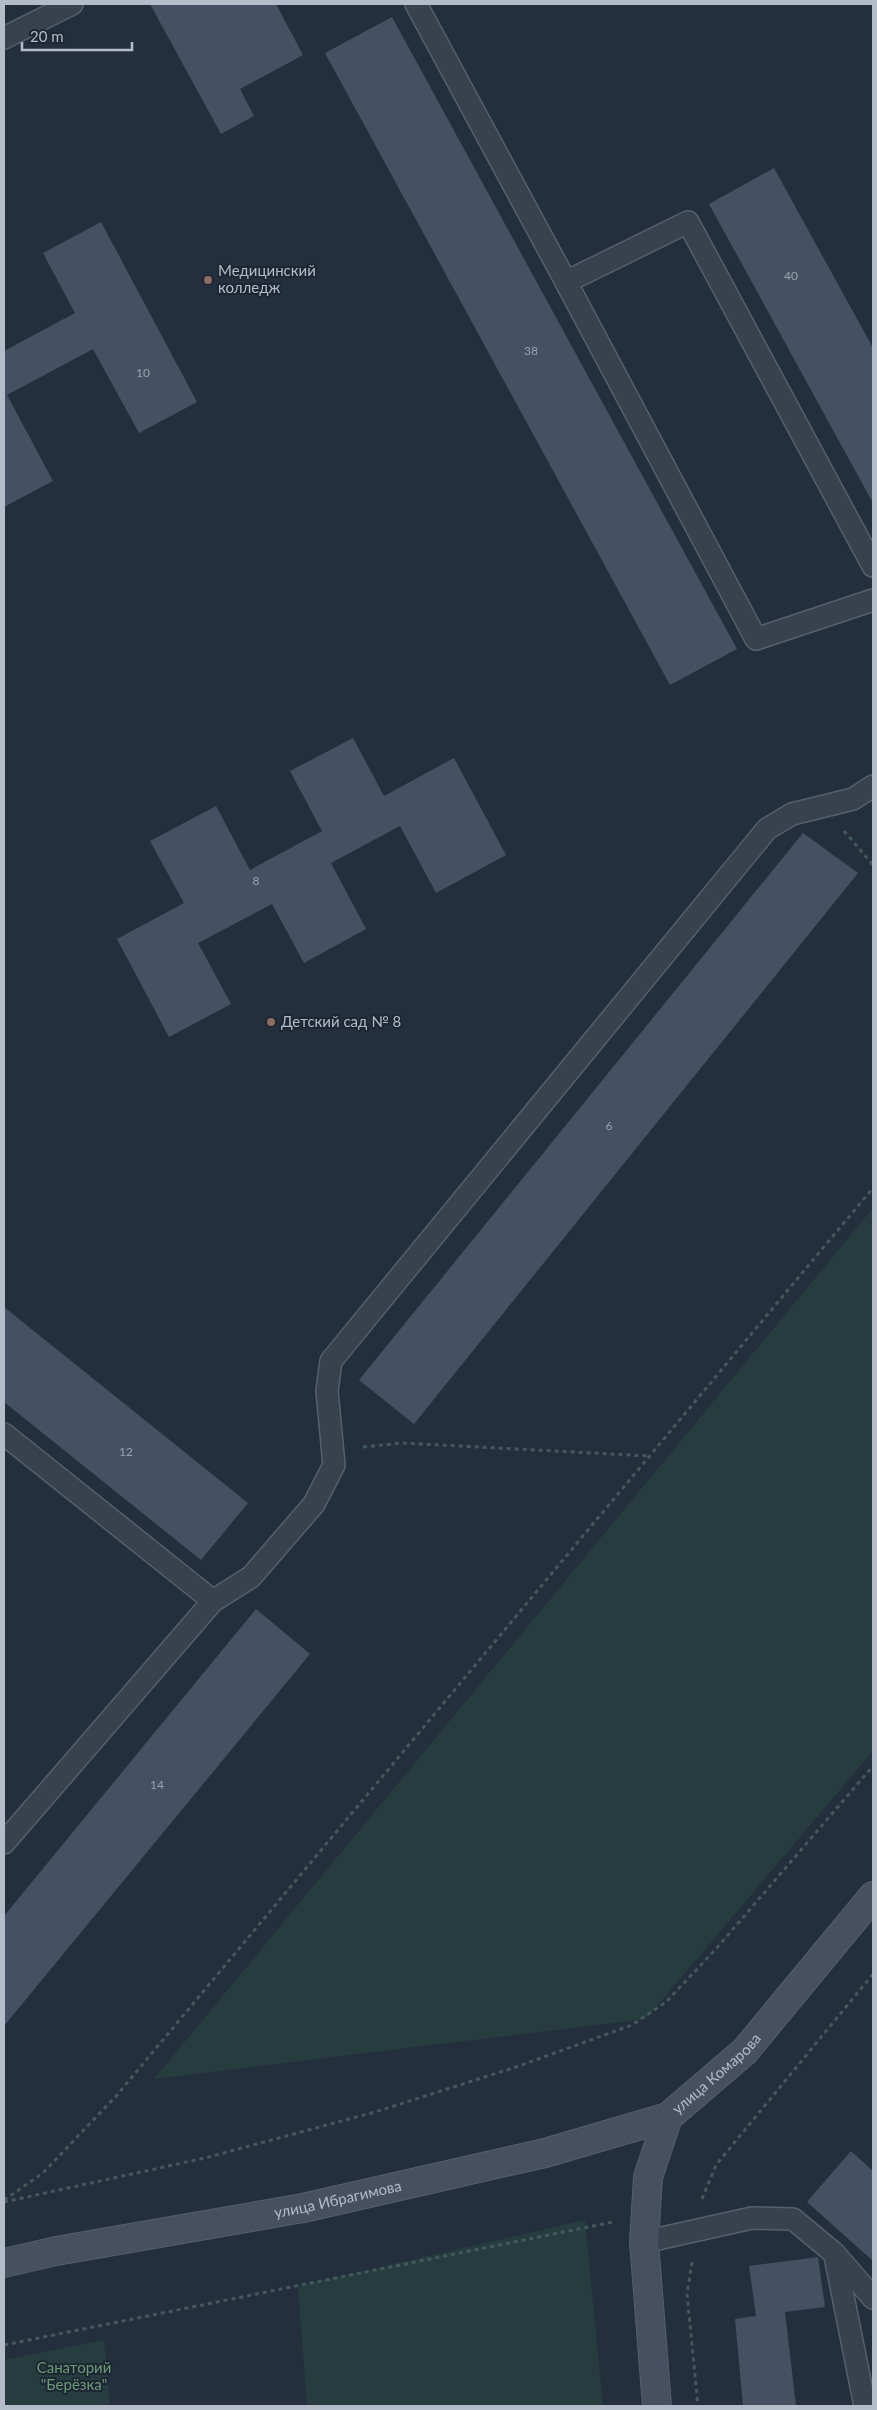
<svg xmlns="http://www.w3.org/2000/svg" width="877" height="2410" font-family="Lato,sans-serif">
	<style>
		.green { fill: #263c3f }
		.building { fill: #455162 }
		.lines { fill: none; stroke-linecap: round; stroke-linejoin: round }
		.lane-casing { stroke: #565f6c; stroke-width: 24 }
		.secondary-casing { stroke: #565f6c; stroke-width: 30 }
		.path { stroke: #44595c; stroke-width: 3; stroke-dasharray: 4 4; stroke-linecap: butt }
		.lane { stroke: #38414e; stroke-width: 21 }
		.secondary { stroke: #465061; stroke-width: 28 }
		.education-dot { fill: #8d6e63; stroke: #1d2633; stroke-width: 2 }
		.labels { text-anchor: middle; stroke-width: 4; stroke-linejoin: round; paint-order: stroke }
		.number-label { font-size: 12px; fill: #98a1af }
		.poi-label { font-size: 15px; fill: #b4bcc9; stroke: #1d2633; text-anchor: start }
		.street-label { font-size: 15px; fill: #b4bcc9; stroke: #1d2633 }
		.park-label { font-size: 15px; fill: #6b9a76; stroke: #1d2633 }
	</style>
	<rect width="100%" height="100%" fill="#242f3e"/>
	<!-- green -->
	<g class="green">
		<polygon points="873,1208 873,1751 646,2019 154,2079"/>
		<polygon points="585,2220 603,2406 307,2406 298,2286"/>
		<polygon points="104,2340 110,2406 4,2406 4,2360"/>
	</g>
	<!-- building -->
	<g class="building">
		<polygon points="150,4 276,4 303,55 240,89 254,116 221,134"/>
		<polygon points="392,17 737,649 670,685 325,53"/>
		<polygon points="774,168 873,348 873,503 709,204"/>
		<polygon points="101,222 197,402 139,433 93,349 7,395 53,481 4,507 4,351 75,313 43,253"/>
		<polygon points="353,738 384,796 454,758 506,855 436,893 400,826 331,863 366,929 304,963 272,904 198,943 231,1004 169,1037 117,939 184,903 150,841 216,806 250,870 322,831 290,771"/>
		<polygon points="803,833 858,873 414,1424 359,1380"/>
		<polygon points="4,1307 248,1503 201,1560 4,1402"/>
		<polygon points="256,1609 310,1654 4,2026 4,1916"/>
		<polygon points="851,2151 873,2171 873,2261 807,2202"/>
		<polygon points="818,2257 825,2307 785,2312 796,2406 743,2406 735,2319 756,2316 749,2266"/>
	</g>
	<g class="lines">
		<!-- lane casing -->
		<g class="lane-casing">
			<g id="lane">
				<polyline points="416,4 566,282"/>
				<polyline points="4,38 72,4"/>
				<polyline points="873,566 688,222 566,282 756,639 873,600"/>
				<polyline points="4,1434 213,1601"/>
				<polyline points="4,1843 213,1601 251,1577 314,1504 334,1465 327,1391 331,1361 767,829 792,814 853,799 873,786"/>
				<polyline points="644,2242 752,2218 793,2219 834,2253 873,2298"/>
				<polyline points="835,2256 865,2406"/>
			</g>
		</g>
		<!-- secondary casing -->
		<g class="secondary-casing">
			<g id="secondary">
				<path id="s1" d="M4,2263L56,2251L303,2208L545,2153L668,2117"/>
				<path id="s2" d="M657,2406L644,2242L648,2177L668,2117L745,2051L873,1896"/>
			</g>
		</g>
		<!-- path -->
		<g class="path">
			<polyline points="844,831 873,865"/>
			<polyline points="363,1447 402,1443 650,1456"/>
			<polyline points="702,2199 716,2165 873,1974"/>
			<polyline points="4,2200 43,2173 117,2095 873,1188"/>
			<polyline points="4,2202 205,2158 375,2112 516,2067 632,2025 666,2002 716,1949 873,1766"/>
			<polyline points="692,2262 687,2294 698,2406"/>
			<polyline points="4,2345 613,2222"/>
		</g>
		<!-- lane -->
		<use href="#lane" class="lane"/>
		<!-- secondary -->
		<use href="#secondary" class="secondary"/>
	</g>
	<!-- markers -->
	<g class="education-dot">
		<circle cx="208" cy="280" r="5"/>
		<circle cx="271" cy="1022" r="5"/>
	</g>
	<g class="labels">
		<!-- number labels -->
		<g class="number-label">
			<text x="791" y="280">40</text>
			<text x="531" y="355">38</text>
			<text x="143" y="377">10</text>
			<text x="256" y="885">8</text>
			<text x="609" y="1130">6</text>
			<text x="126" y="1456">12</text>
			<text x="157" y="1789">14</text>
		</g>
		<!-- poi labels -->
		<g class="poi-label">
			<text x="218" y="276">Медицинский<tspan x="218" dy="17">колледж</tspan></text>
			<text x="281" y="1027">Детский сад № 8</text>
		</g>
		<!-- street labels -->
		<g class="street-label">
			<text dy="5" stroke="none"><textPath href="#s2" startOffset="358">улица Комарова</textPath></text>
			<text dy="5" stroke="none"><textPath href="#s1" startOffset="340">улица Ибрагимова</textPath></text>
		</g>
		<!-- park labels -->
		<g class="park-label">
			<text x="74" y="2373">Санаторий<tspan x="74" dy="17">"Берёзка"</tspan></text>
		</g>
	</g>
	<!-- border -->
	<rect width="877" height="2410" fill="none" stroke="#b4bcc9" stroke-width="10"/>
	<!-- scale -->
	<path d="M22 42v8h110v-8" fill="none" stroke="#b4bcc9" stroke-width="2.5"/>
	<text x="30" y="42" font-size="15" fill="#b4bcc9" stroke="#1d2633" stroke-width="4" paint-order="stroke">20 m</text>
</svg>
